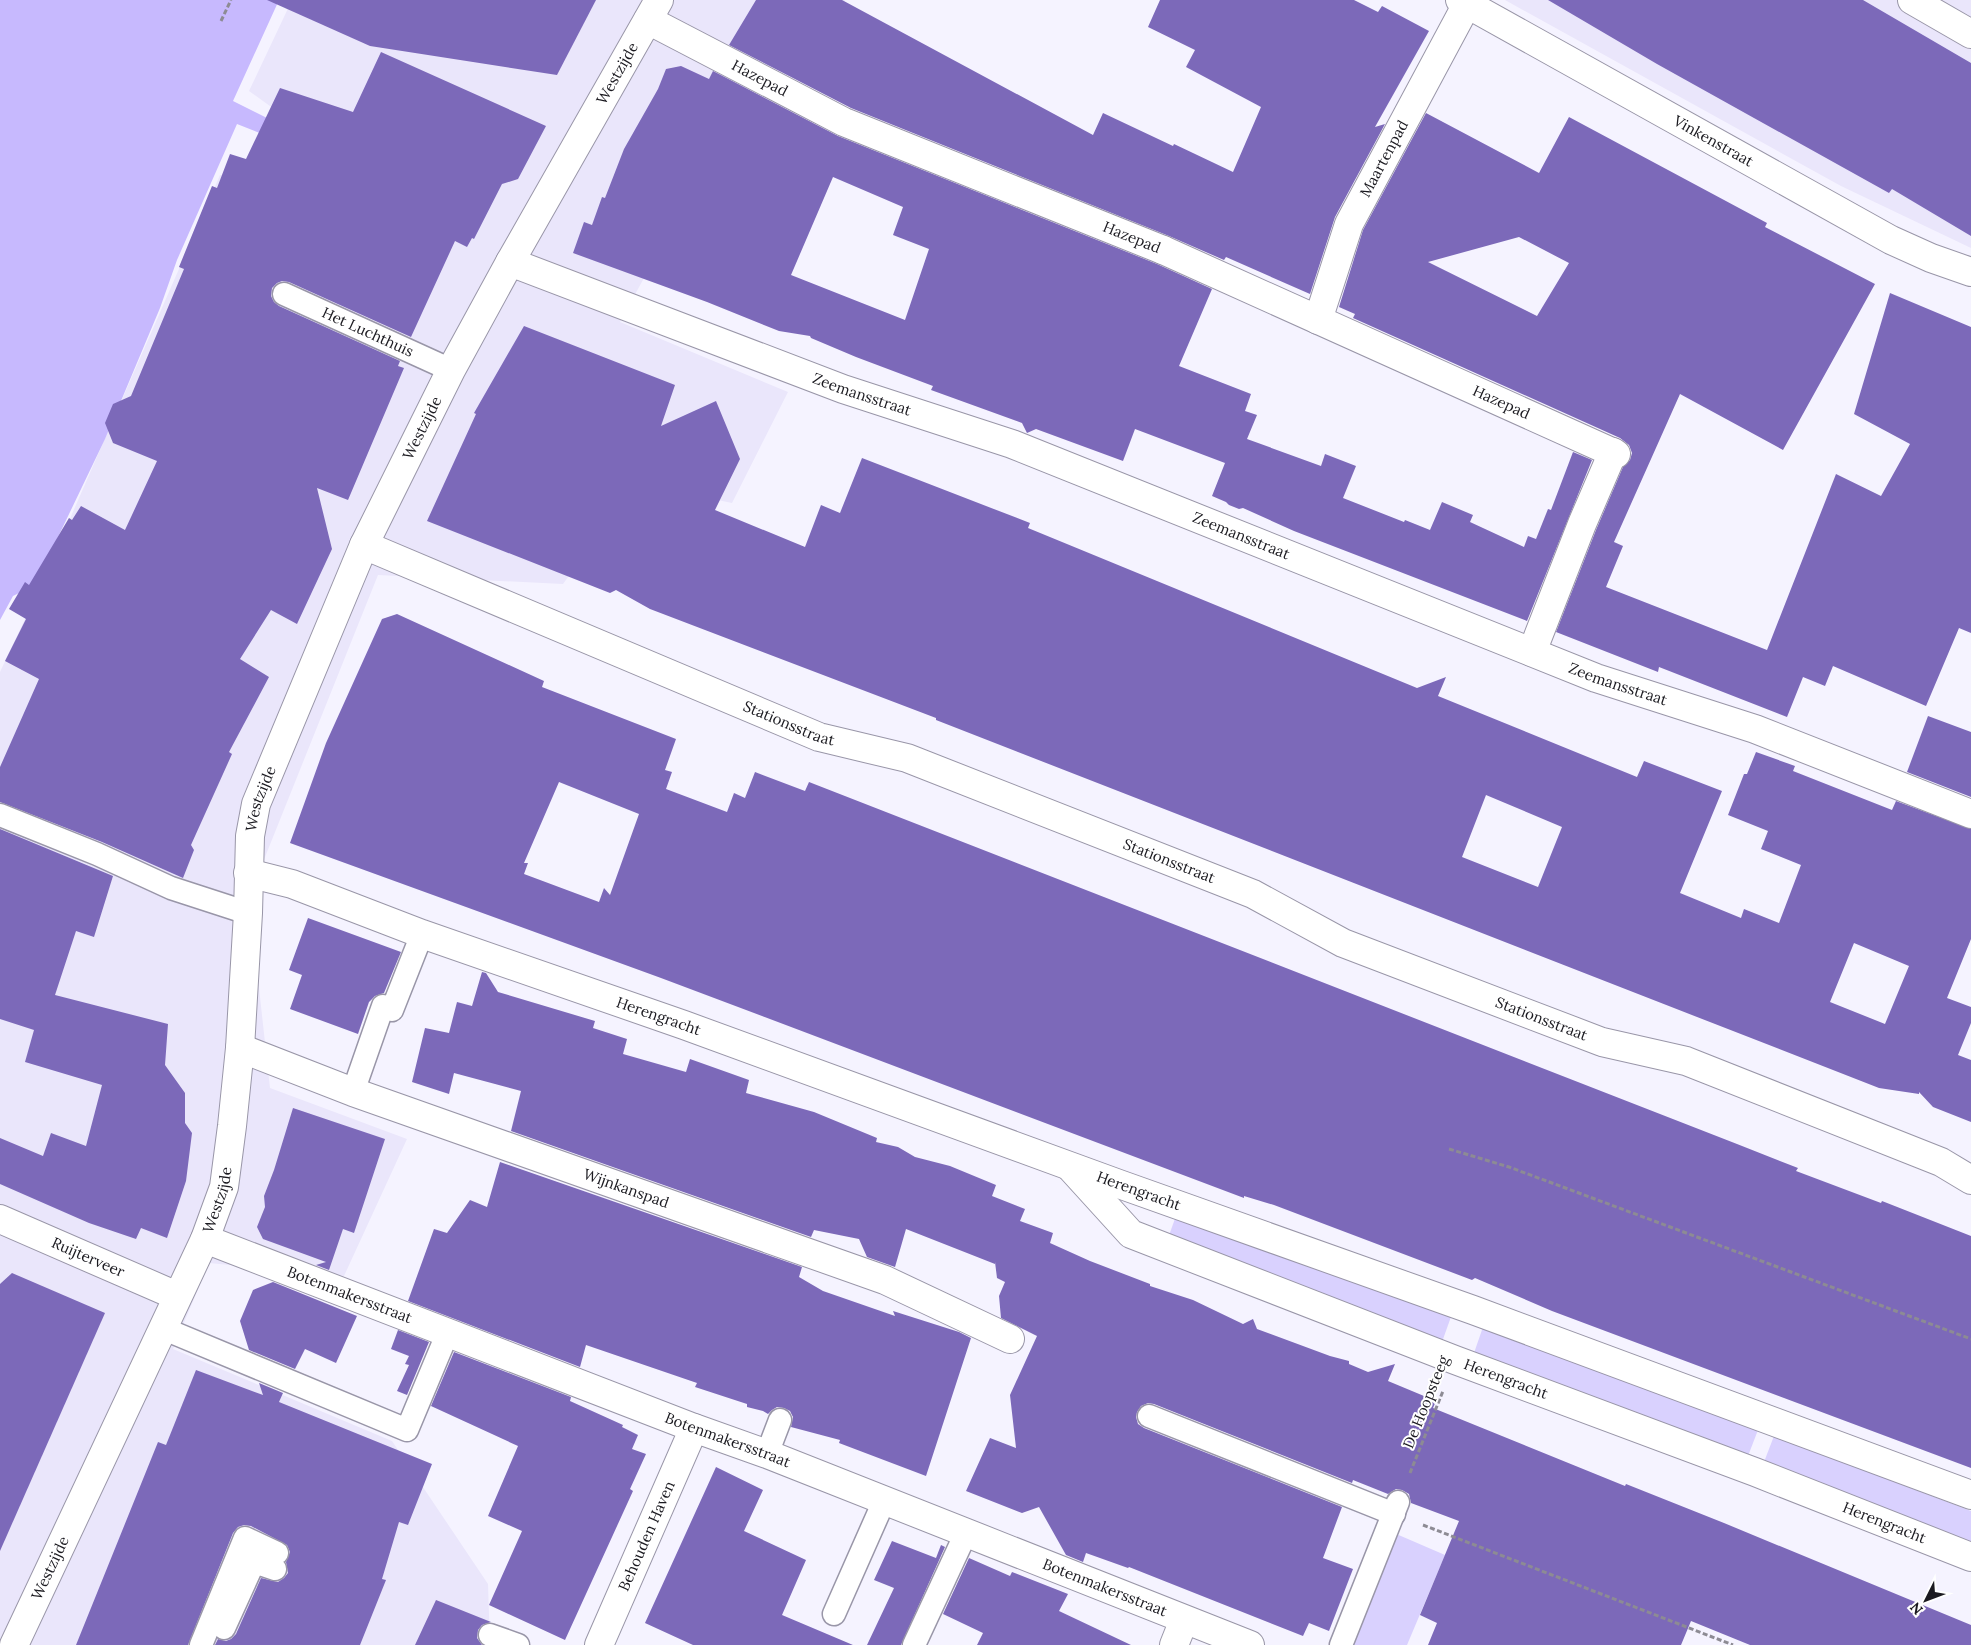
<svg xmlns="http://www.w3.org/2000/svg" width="1971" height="1645" font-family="Lora,serif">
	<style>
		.built { fill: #eae6fb }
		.green { fill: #d9d1fe }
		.water { fill: #c7b9fe }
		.building { fill: #7c69b9; fill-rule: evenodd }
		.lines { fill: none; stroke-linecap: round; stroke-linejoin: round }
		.service-casing { stroke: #9996a8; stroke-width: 25 }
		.pedestrian-casing { stroke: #9996a8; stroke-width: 30 }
		.minor-casing { stroke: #9996a8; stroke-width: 30 }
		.tertiary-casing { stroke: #9996a8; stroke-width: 30 }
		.path { stroke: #8d8b94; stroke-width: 3; stroke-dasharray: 5 2.5; stroke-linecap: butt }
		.service { stroke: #fff; stroke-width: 22 }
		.pedestrian { stroke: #fff; stroke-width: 28 }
		.minor { stroke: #fff; stroke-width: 28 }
		.tertiary { stroke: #fff; stroke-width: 28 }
		.labels { text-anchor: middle; stroke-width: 4; stroke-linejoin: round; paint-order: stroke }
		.street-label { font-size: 15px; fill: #1b1a20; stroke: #fff }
	</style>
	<rect width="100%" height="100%" fill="#f5f3ff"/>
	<!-- built -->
	<g class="built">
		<polygon points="292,0 845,0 793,77 760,65 620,322 788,392 732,503 637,483 563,584 378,575 249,897 270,1088 407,1139 344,1276 209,1263 173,1349 392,1441 488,1584 490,1645 0,1645 0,1221 6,1207 0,1204 0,672 41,585 220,175 272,181 310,135 249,91"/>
		<polygon points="1505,0 1971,0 1971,248 1841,186"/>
	</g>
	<!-- green -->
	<g class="green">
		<polygon points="1177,1213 1452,1314 1442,1342 1167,1241"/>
		<polygon points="1483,1327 1758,1430 1748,1456 1474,1353"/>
		<polygon points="1774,1436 1971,1511 1971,1542 1764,1462"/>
		<polygon points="1394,1533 1445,1555 1407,1645 1347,1645"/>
	</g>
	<!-- water -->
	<polygon class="water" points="0,0 279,0 233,101 291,130 285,143 237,124 177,260 160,308 105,439 35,585 13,596 0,620"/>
	<!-- building -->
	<g class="building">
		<polygon points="267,0 596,0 557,75 370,46"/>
		<polygon points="756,0 842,0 1093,135 1103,113 1173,146 1174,144 1233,172 1261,107 1186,67 1195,50 1148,27 1160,0 1354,0 1378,12 1382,6 1429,31 1375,127 1385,124 1335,217 1310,294 1226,257 1224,260 1169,236 851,108 729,45"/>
		<polygon points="1548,0 1863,0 1971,63 1971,236 1892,189 1889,193 1657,64"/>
		<polygon points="381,52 546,126 518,179 502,184 474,239 472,238 467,247 455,241 411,337 289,282 282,281 277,283 272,288 271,296 274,302 279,306 400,361 398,366 404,368 348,500 317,488 332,549 297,624 271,610 240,659 269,677 229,752 232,754 191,845 194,850 183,878 102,842 0,802 0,767 39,679 5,661 26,619 9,609 25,582 29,585 69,518 72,520 81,506 125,530 157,461 113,443 105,423 113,404 131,396 184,269 179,267 212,186 217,188 230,154 246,159 280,88 353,112"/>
		<path d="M681,66L709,79L713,71L838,136L1157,264L1212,289L1179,366L1251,394L1245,411L1257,415L1247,439L1321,466L1325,454L1356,466L1343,498L1404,522L1405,520L1430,530L1442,502L1473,515L1470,522L1524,547L1528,536L1536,539L1548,509L1551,510L1573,452L1592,460L1527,621L1294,531L1243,508L1239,509L1229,505L1226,502L1212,496L1225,463L1135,429L1123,461L1036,429L1027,433L1022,423L931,390L933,386L856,357L811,338L810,336L779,331L707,302L573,253L584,222L592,225L602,197L605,198L624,149L658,89L666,69ZM833,177L903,207L893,235L929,249L905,320L791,275Z"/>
		<path d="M1426,113L1539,173L1569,117L1767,223L1765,227L1875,284L1783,450L1680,394L1614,542L1623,546L1606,587L1767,650L1836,474L1881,496L1910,444L1854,414L1890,293L1971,327V633L1959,628L1926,706L1833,666L1825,686L1803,677L1787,717L1659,667L1658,672L1556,632L1596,530L1623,467L1630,460L1632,453L1629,445L1620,438L1353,318L1355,314L1339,307L1363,230ZM1519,237L1569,263L1537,316L1428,262Z"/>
		<path d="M524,326L675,385L661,426L716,401L740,459L715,510L805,547L821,505L840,513L862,458L1030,523L1028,528L1417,688L1446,677L1438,696L1637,777L1644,761L1722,791L1680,893L1741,918L1744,909L1779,923L1801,865L1761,849L1768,831L1728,815L1744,774H1747L1756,752L1795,766L1793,771L1892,810L1896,801L1971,829V939L1947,998L1971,1007V1023L1958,1055L1971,1060V1122L1933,1107L1919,1092V1094L1879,1088L936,720V718L650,609L616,590L610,593L427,521L476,414L474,413ZM1486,795L1562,827L1538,887L1462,857ZM1854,943L1909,966L1885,1024L1830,1002Z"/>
		<path d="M397,614L544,681L542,687L676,739L665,770L672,772L666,789L727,812L734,793L745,798L755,772L805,791L809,782L1737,1144L1798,1168L1796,1171L1881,1203L1882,1201L1971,1236V1468L1552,1311L1475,1278L1472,1280L1274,1205L1244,1196V1198L661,978L290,843L326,743L382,619ZM559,782L639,814L610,895L604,888L599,902L524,874L528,863H524Z"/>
		<polygon points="1928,716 1971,732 1971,797 1907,772"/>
		<polygon points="0,829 113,876 94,937 76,931 55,995 168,1024 165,1065 185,1093 185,1123 192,1133 186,1181 167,1238 141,1228 136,1239 89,1223 0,1184 0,1138 43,1156 51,1133 86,1146 102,1085 25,1062 34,1030 0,1019"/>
		<polygon points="308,918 401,952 384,993 375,996 369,1002 358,1034 290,1009 302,975 289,970"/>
		<polygon points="482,972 486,973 498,992 595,1021 593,1028 627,1039 623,1054 686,1072 690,1059 749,1080 746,1093 814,1112 877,1138 876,1142 898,1147 915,1157 950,1166 996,1185 992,1196 1025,1209 1020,1221 1053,1233 1050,1243 1090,1261 1150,1284 1150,1286 1193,1300 1243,1324 1253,1319 1257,1329 1330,1356 1349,1361 1349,1364 1368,1372 1395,1364 1388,1381 1436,1401 1433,1408 1625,1486 1626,1484 1724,1523 1971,1625 1971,1645 1750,1645 1691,1621 1681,1645 1428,1645 1437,1623 1420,1615 1459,1521 1411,1503 1409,1494 1402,1490 1396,1489 1388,1494 1353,1480 1352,1483 1154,1404 1148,1403 1141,1406 1137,1412 1136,1417 1138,1424 1144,1428 1342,1507 1323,1558 1353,1569 1329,1631 1309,1623 1303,1636 1129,1567 1128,1568 1086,1553 1083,1562 1066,1555 1039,1507 1022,1513 966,1491 990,1438 1016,1448 1010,1395 1037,1336 1001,1318 999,1296 1005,1282 997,1278 995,1262 995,1264 906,1229 895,1267 867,1257 859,1239 814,1230 811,1237 511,1131 521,1091 454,1073 449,1094 412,1082 425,1028 449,1033 457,1002 472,1006"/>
		<polygon points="293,1108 385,1139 354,1233 343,1229 329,1270 316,1265 326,1262 263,1239 257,1227 265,1207 264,1196 274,1170"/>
		<polygon points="500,1162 802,1267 799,1277 823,1291 895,1316 893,1311 959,1332 971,1338 926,1476 839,1443 840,1440 791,1427 793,1417 790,1411 784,1408 777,1407 772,1410 768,1414 763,1411 747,1407 747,1404 695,1387 697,1383 586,1345 580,1367 408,1301 434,1229 447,1233 470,1200 487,1207"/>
		<polygon points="12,1273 105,1313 0,1551 0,1284"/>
		<polygon points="273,1282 357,1316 336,1363 305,1349 295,1369 249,1350 240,1321 253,1290"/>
		<polygon points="398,1330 429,1342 407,1395 397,1391 409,1365 405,1364 409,1356 391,1349"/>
		<polygon points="454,1352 571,1397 570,1401 623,1425 622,1427 638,1435 632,1449 646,1454 630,1489 633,1491 565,1640 489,1605 522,1531 488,1516 518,1446 431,1406"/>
		<polygon points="196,1370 263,1395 259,1383 283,1393 279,1402 432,1464 408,1525 399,1522 382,1579 386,1580 360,1645 215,1645 218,1639 226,1641 231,1639 236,1634 261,1578 278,1582 284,1578 288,1573 286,1562 290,1552 287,1545 251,1526 244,1525 238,1527 233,1533 188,1645 76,1645 158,1442 166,1445"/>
		<polygon points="716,1467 763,1490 744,1531 806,1560 782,1615 853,1645 693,1645 645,1623"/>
		<polygon points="892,1541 936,1558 941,1545 945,1547 901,1645 867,1645 894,1588 874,1580"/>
		<polygon points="969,1558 1010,1576 1012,1572 1068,1594 1059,1611 1131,1645 977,1645 983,1633 943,1614"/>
		<polygon points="436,1600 491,1622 482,1625 478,1630 477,1638 482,1645 415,1645"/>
	</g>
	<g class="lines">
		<!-- service casing -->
		<g class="service-casing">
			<g id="service">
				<path id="s1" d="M284,294L451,370"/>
				<polyline points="0,815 97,854 171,888 248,913"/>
				<polyline points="353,1092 383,1006 392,1010 422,934"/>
				<polyline points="162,1328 407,1430 448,1332"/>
				<polyline points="1149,1416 1394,1514"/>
				<polyline points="767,1454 780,1420"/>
				<polyline points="834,1614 884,1501"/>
				<polyline points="224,1628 254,1562 275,1569"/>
				<polyline points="490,1635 518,1645"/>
				<polyline points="201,1645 245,1538 277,1553"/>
				<polyline points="914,1645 966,1533"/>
				<polyline points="1341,1645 1398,1502"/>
			</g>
		</g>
		<!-- pedestrian casing -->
		<g class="pedestrian-casing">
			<g id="pedestrian">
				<polyline points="1912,0 1971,34"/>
				<path id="s2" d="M1163,250L1616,454"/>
				<path id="s3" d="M1318,320L1349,224L1467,4"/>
				<polyline points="1532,652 1582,524 1613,452"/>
			</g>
		</g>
		<!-- minor casing -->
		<g class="minor-casing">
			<g id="minor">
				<path id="s4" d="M648,20L844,122L1163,250"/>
				<path id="s5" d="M510,262L843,389L1012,444L1596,678L1755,729L1971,814"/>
				<path id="s6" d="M248,873L292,884L422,934L684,1025L1119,1184L1473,1310L1971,1495"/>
				<path id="s7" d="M240,1048L353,1092L885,1280L1010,1339"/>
				<path id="s8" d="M1071,1168L1131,1234L1455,1360L1755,1472L1971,1557"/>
				<path id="s9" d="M0,1219L177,1296"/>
				<path id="s10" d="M205,1239L694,1428L767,1454L1250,1645"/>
				<path id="s11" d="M599,1645L694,1428"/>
				<polyline points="1174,1645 1184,1620"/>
			</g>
		</g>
		<!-- tertiary casing -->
		<g class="tertiary-casing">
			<g id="tertiary">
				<path id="s12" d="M1460,0L1891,240L1931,258L1971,272"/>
				<path id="s13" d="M364,545L819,737L907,758L1253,894L1343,943L1602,1042L1686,1061L1941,1162L1971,1180"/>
				<path id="s14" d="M14,1645L205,1239L224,1187L232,1126L240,1048L248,913L250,836L256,804L364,545L451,370L510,262L659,0"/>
			</g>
		</g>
		<!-- path -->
		<g class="path">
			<polyline points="221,21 231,0"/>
			<polyline points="1449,1149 1509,1167 1971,1339"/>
			<polyline points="1410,1473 1443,1391"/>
			<polyline points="1423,1525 1733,1645"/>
		</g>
		<!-- service -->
		<use href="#service" class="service"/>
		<!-- pedestrian -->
		<use href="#pedestrian" class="pedestrian"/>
		<!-- minor -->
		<use href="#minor" class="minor"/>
		<!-- tertiary -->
		<use href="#tertiary" class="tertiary"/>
	</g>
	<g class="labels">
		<!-- street labels -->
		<g class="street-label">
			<text dy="5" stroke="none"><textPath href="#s14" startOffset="1705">Westzijde</textPath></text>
			<text dy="5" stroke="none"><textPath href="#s4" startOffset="126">Hazepad</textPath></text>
			<text dy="5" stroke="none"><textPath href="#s12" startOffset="290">Vinkenstraat</textPath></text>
			<text dy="5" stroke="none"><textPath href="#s3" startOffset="175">Maartenpad</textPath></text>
			<text dy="5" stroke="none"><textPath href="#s4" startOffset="531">Hazepad</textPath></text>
			<text dy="5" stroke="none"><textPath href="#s1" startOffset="92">Het Luchthuis</textPath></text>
			<text dy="5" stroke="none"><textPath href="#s5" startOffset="376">Zeemansstraat</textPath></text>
			<text dy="5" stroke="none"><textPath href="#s2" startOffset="371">Hazepad</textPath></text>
			<text dy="5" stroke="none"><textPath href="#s14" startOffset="1300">Westzijde</textPath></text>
			<text dy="5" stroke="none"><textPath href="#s5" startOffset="781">Zeemansstraat</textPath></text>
			<text dy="5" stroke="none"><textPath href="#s5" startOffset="1186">Zeemansstraat</textPath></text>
			<text dy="5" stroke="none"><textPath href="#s13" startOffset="461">Stationsstraat</textPath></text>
			<text dy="5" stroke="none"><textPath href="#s14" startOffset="895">Westzijde</textPath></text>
			<text dy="5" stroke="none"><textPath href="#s13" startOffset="866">Stationsstraat</textPath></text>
			<text dy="5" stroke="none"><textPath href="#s6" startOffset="435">Herengracht</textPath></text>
			<text dy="5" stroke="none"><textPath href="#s13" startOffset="1271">Stationsstraat</textPath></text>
			<text dy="5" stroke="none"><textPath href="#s7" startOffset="411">Wijnkanspad</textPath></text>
			<text dy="5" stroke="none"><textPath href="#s6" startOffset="946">Herengracht</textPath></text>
			<text dy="5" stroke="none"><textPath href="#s14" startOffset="490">Westzijde</textPath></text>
			<text dy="5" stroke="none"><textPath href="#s9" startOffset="96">Ruijterveer</textPath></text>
			<text dy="5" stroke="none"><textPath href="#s10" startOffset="155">Botenmakersstraat</textPath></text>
			<text dy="5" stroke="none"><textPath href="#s8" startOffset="491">Herengracht</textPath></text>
			<text transform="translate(1426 1402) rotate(-68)" y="5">De Hoopsteeg</text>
			<text dy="5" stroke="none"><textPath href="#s10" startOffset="560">Botenmakersstraat</textPath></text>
			<text dy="5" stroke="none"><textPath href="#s8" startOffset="896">Herengracht</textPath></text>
			<text dy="5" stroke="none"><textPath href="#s11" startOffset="119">Behouden Haven</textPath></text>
			<text dy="5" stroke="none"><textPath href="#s14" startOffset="85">Westzijde</textPath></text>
			<text dy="5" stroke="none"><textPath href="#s10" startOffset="965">Botenmakersstraat</textPath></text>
		</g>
	</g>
	<!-- north arrow -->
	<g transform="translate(1926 1600) rotate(228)" stroke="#ffffff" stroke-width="4" paint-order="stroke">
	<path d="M0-4L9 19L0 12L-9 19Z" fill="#1b1a20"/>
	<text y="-8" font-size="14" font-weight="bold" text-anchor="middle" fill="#1b1a20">N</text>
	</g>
</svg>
